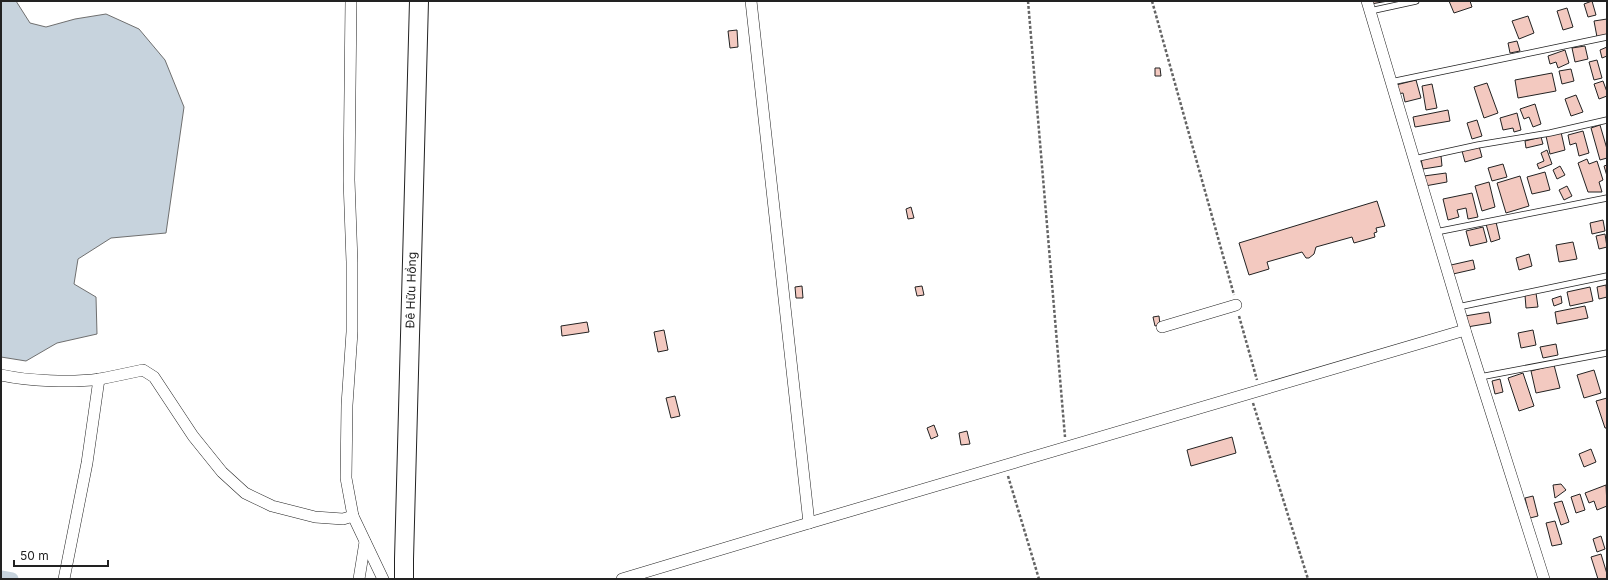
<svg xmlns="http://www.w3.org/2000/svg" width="1608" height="580" font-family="Inter,sans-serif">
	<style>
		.water { fill: #c7d3dd; stroke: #6f6f6f }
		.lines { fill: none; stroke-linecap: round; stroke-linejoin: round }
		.canal { stroke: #c7d3dd; stroke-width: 13 }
		.building { fill: #f3c9c0; stroke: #222 }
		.service-casing { stroke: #222; stroke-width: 7 }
		.minor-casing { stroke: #222; stroke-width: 12 }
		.primary-casing { stroke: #222; stroke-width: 20 }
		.path { stroke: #646464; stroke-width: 2.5; stroke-dasharray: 3 2; stroke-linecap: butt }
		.service { stroke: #fff; stroke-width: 5.5 }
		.minor { stroke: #fff; stroke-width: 11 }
		.primary { stroke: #fff; stroke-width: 18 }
		.labels { text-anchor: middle; stroke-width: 3; stroke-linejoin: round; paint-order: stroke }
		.street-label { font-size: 12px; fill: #222; stroke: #fff }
	</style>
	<rect width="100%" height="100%" fill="#fff"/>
	<!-- water -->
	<polygon class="water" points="1,1 16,1 30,23 46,27 75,19 106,14 139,29 165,60 184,107 166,233 111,238 78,259 74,284 96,297 97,334 57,343 26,361 1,357"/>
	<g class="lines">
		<!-- canal -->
		<polyline class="canal" points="1,577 12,579"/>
	</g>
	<!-- building -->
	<g class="building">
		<polygon points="1371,1 1388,1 1371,4"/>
		<polygon points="1449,1 1470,1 1472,7 1454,13"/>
		<polygon points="1592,1 1596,15 1588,17 1584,4"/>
		<polygon points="1567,8 1573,27 1563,30 1557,11"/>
		<polygon points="1528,16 1534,33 1519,39 1512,21"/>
		<polygon points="1607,19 1607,37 1597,37 1594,21"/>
		<polygon points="737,30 738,47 730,48 728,31"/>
		<polygon points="1517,41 1520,51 1510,53 1508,43"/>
		<polygon points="1585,46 1588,59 1575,62 1572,48"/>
		<polygon points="1607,47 1607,56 1602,58 1600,50"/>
		<polygon points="1565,50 1569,63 1558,68 1556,62 1550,64 1548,56"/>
		<polygon points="1597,60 1602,78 1594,80 1589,62"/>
		<polygon points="1155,68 1160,68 1161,76 1155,76"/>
		<polygon points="1571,69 1574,81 1562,84 1559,71"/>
		<polygon points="1552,73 1556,91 1518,98 1515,80"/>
		<polygon points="1416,80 1421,98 1405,102 1403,93 1398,94 1396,85"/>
		<polygon points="1603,81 1607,92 1607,96 1599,99 1594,84"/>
		<polygon points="1487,83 1498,113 1484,118 1474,87"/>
		<polygon points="1432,84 1437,108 1426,110 1422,86"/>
		<polygon points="1576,95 1583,112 1571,116 1565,99"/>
		<polygon points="1535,104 1541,124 1533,127 1529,117 1524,119 1520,109"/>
		<polygon points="1448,110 1450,121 1415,127 1413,117"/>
		<polygon points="1517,113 1521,130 1514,132 1513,128 1503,130 1500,118"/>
		<polygon points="1477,120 1482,136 1472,139 1467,123"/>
		<polygon points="1600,125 1607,149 1607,158 1600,160 1591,128"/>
		<polygon points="1583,131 1589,153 1579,156 1576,143 1570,145 1568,135"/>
		<polygon points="1561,132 1565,150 1550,154 1546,136"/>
		<polygon points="1541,137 1543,144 1526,148 1525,141"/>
		<polygon points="1479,146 1482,157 1465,162 1462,151"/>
		<polygon points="1547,150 1552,164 1539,169 1537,164 1544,161 1541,153"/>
		<polygon points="1441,156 1442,166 1423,169 1421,159"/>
		<polygon points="1587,159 1589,164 1597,161 1603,180 1599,182 1602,192 1588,192 1578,163"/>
		<polygon points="1503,164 1507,177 1492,181 1488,168"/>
		<polygon points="1607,165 1607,176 1604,166"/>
		<polygon points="1560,166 1565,175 1557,179 1553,170"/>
		<polygon points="1545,172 1550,190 1532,194 1527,177"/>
		<polygon points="1446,173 1447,182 1425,186 1424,176"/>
		<polygon points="1520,176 1529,206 1506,213 1497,183"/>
		<polygon points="1489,182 1495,207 1482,211 1475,186"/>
		<polygon points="1567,186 1572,196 1564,200 1559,190"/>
		<polygon points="1472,193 1478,217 1468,219 1466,208 1457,210 1459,217 1448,220 1443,199"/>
		<polygon points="1377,201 1385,226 1376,228 1377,232 1374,233 1375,237 1354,243 1352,237 1316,247 1314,254 1309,258 1306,258 1302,252 1267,262 1269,269 1249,275 1239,243"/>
		<polygon points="911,207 914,218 908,219 906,209"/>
		<polygon points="1603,220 1605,231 1592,234 1590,223"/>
		<polygon points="1496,222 1500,239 1491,242 1486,224"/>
		<polygon points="1483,227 1487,242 1470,246 1466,231"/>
		<polygon points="1605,234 1607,247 1599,249 1596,236"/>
		<polygon points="1573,242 1577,259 1559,262 1556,245"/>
		<polygon points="1529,254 1532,266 1519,270 1516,258"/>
		<polygon points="1473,260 1475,269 1453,274 1451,265"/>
		<polygon points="1606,285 1607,297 1599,299 1597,287"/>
		<polygon points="802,286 803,298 796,298 795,287"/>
		<polygon points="922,286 924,295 917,296 915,287"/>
		<polygon points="1590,287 1593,301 1570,306 1567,292"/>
		<polygon points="1536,293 1538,307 1526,308 1525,295"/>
		<polygon points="1561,296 1562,303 1554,306 1552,299"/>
		<polygon points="1585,306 1588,318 1557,324 1555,312"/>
		<polygon points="1489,312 1491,323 1467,327 1465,316"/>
		<polygon points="1159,316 1160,325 1155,326 1153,317"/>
		<polygon points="587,322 589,332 562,336 561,326"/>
		<polygon points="664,330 668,350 658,352 654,332"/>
		<polygon points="1533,330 1536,345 1521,348 1518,333"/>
		<polygon points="1556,344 1558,355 1543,358 1540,347"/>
		<polygon points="1554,365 1560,388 1536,393 1531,371"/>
		<polygon points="1594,370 1601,393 1584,398 1577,375"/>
		<polygon points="1523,373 1534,406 1519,411 1508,378"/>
		<polygon points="1500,379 1503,392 1495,394 1492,381"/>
		<polygon points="675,396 680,416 671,418 666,398"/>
		<polygon points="1607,398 1607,428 1605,428 1596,401"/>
		<polygon points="934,425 938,436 931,439 927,428"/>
		<polygon points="967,431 970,444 961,445 959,433"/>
		<polygon points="1232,437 1236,453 1191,466 1187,450"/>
		<polygon points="1591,449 1596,462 1584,467 1579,454"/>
		<polygon points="1561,484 1566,490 1555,498 1553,485"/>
		<polygon points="1606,485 1607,506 1597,510 1594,501 1589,503 1585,493"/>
		<polygon points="1580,494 1585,510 1576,513 1571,497"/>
		<polygon points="1533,496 1538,516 1530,518 1525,498"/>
		<polygon points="1562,501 1569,522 1561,525 1554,503"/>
		<polygon points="1555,521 1562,544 1552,546 1546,523"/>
		<polygon points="1601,536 1605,549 1597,552 1593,539"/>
		<polygon points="1601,554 1607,574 1607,579 1598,579 1591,557"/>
	</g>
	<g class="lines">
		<!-- service casing -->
		<g class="service-casing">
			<g id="service">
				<polyline points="1370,11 1416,1"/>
				<polyline points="1391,82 1607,37"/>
				<polyline points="1414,159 1478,145 1550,133 1607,120"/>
				<polyline points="1436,232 1607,198"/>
				<polyline points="1458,307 1607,276"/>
				<polyline points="1480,377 1607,353"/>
			</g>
		</g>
		<!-- minor casing -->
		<g class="minor-casing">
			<g id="minor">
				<polyline points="351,1 349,180 352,262 352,332 347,405 346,478 353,516"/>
				<polyline points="751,1 809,523"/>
				<polyline points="1367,1 1465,330 1544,579"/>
				<polyline points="1162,327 1236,305"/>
				<path d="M1,375C29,381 71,383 100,379C115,376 129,373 143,370L154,377L193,436L222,472L245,493L272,506L315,517L343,519L353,516L383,579"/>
				<polyline points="64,579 87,463 99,379"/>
				<polyline points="359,579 365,542"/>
				<polyline points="622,579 809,523 1465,330"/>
			</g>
		</g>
		<!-- primary casing -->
		<g class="primary-casing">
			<g id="primary">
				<path id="s1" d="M404,579V559L419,1"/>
			</g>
		</g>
		<!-- path -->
		<g class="path">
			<polyline points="1028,1 1065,437"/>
			<polyline points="1152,1 1234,295"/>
			<polyline points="1239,316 1257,380"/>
			<polyline points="1253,403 1308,579"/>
			<polyline points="1008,476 1039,579"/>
		</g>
		<!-- service -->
		<use href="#service" class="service"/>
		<!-- minor -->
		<use href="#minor" class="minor"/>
		<!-- primary -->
		<use href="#primary" class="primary"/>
	</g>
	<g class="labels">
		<!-- street labels -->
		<g class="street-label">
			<text dy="4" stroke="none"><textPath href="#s1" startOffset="289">Đê Hữu Hồng</textPath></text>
		</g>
	</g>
	<!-- border -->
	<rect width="1608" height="580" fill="none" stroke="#222222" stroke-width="4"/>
	<!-- scale -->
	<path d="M14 560v6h94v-6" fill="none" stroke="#222222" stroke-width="2"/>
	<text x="20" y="560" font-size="12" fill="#222222" stroke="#ffffff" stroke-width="3" paint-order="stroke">50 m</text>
</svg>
